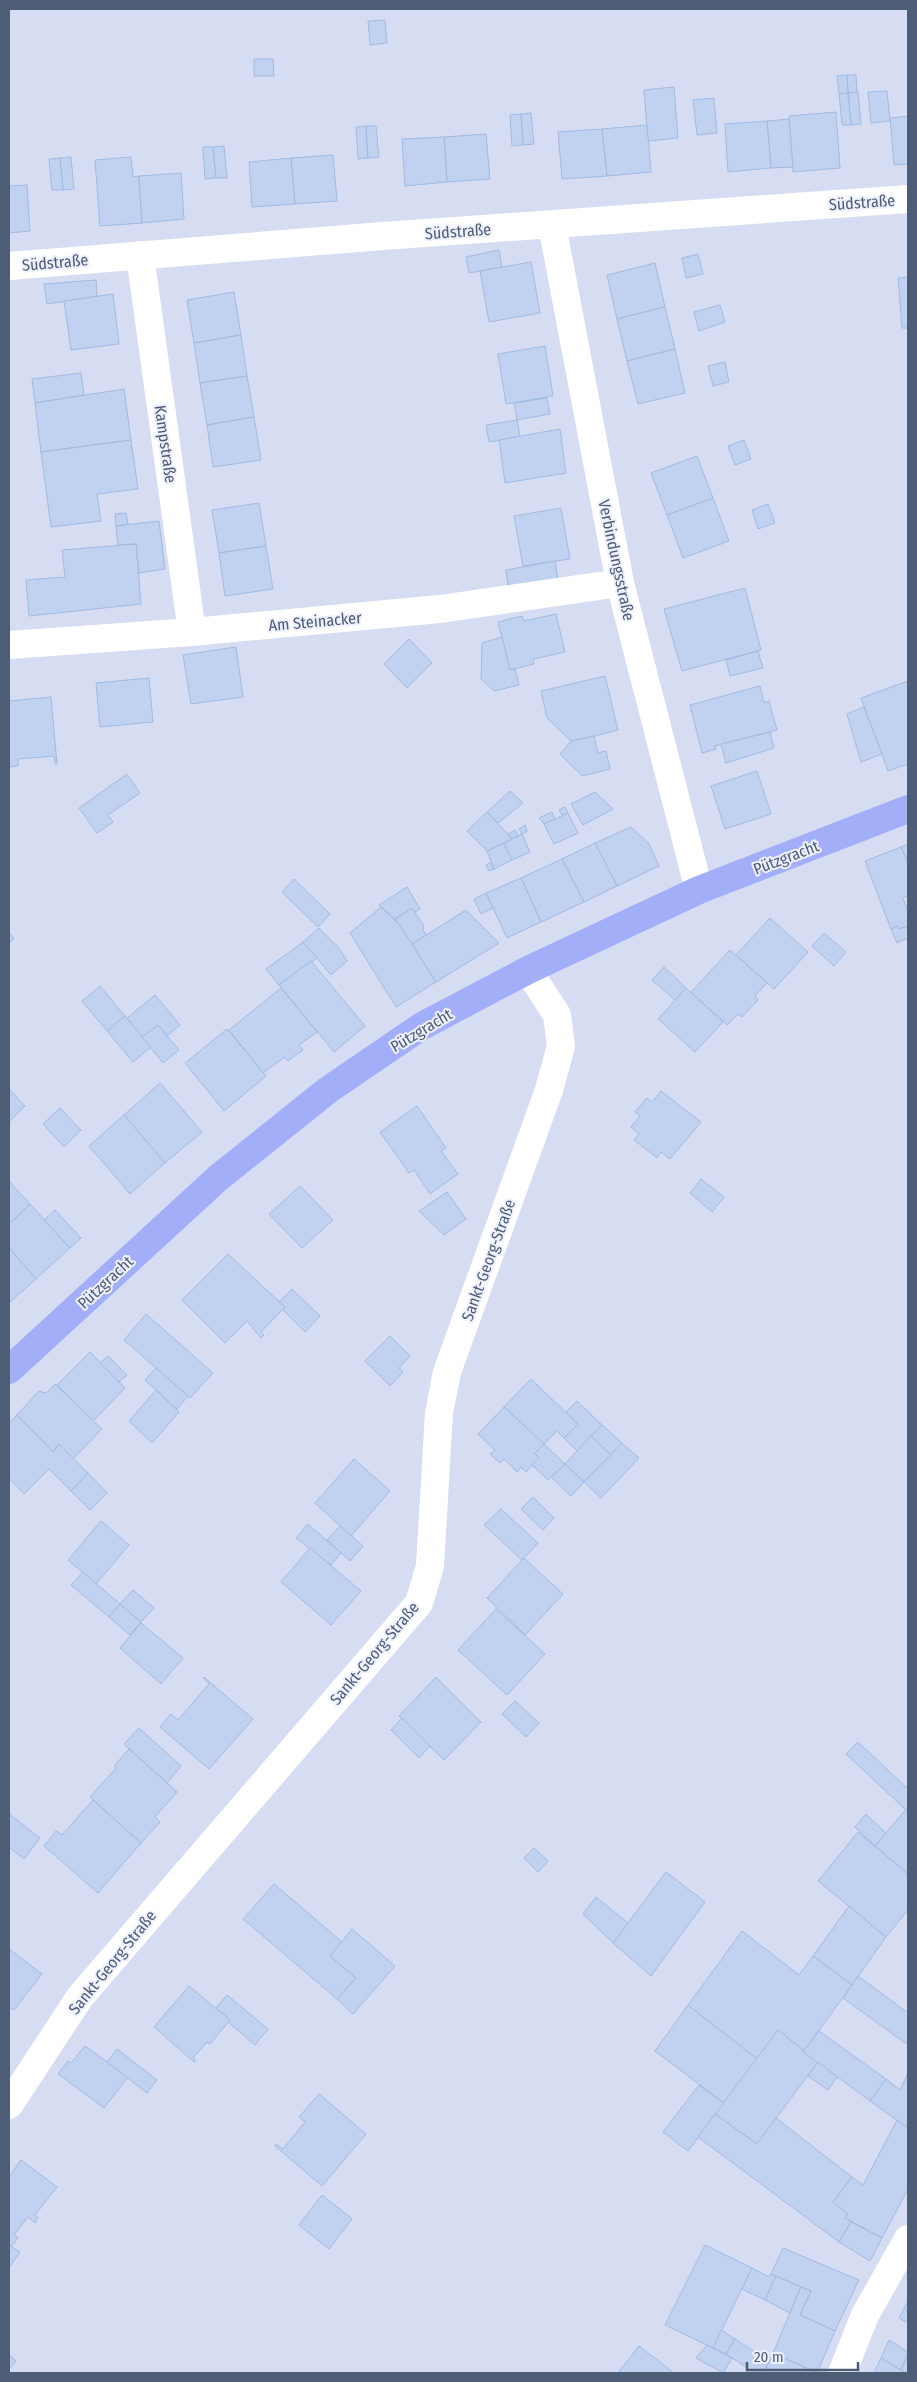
<svg xmlns="http://www.w3.org/2000/svg" width="917" height="2382" font-family="'Fira Sans Condensed',sans-serif">
	<style>
		.residential { fill: #d6ddf3 }
		.building { fill: #c0d2f0; stroke: #a1bae2 }
		.lines { fill: none; stroke-linecap: round; stroke-linejoin: round }
		.minor { stroke: #fff; stroke-width: 28 }
		.major { stroke: #a2aef8; stroke-width: 28 }
		.labels { text-anchor: middle; stroke-width: 4; stroke-linejoin: round; paint-order: stroke }
		.street-label { font-size: 16px; fill: #4c5d75; stroke: #eef0fe }
	</style>
	<rect width="100%" height="100%" fill="#e7eafc"/>
	<!-- residential -->
	<rect class="residential" x="9" y="9" width="899" height="2364"/>
	<!-- building -->
	<g class="building">
		<polygon points="385,20 387,43 370,45 368,21"/>
		<polygon points="254,59 273,59 274,76 254,76"/>
		<polygon points="847,75 856,75 857,92 848,93"/>
		<polygon points="847,75 848,93 839,94 837,76"/>
		<polygon points="674,87 678,138 648,141 644,90"/>
		<polygon points="887,91 890,121 871,123 868,92"/>
		<polygon points="858,92 861,124 851,125 848,93"/>
		<polygon points="848,93 851,125 842,125 839,94"/>
		<polygon points="714,98 717,133 697,135 693,100"/>
		<polygon points="836,112 840,168 793,172 789,116"/>
		<polygon points="531,113 534,144 523,145 521,114"/>
		<polygon points="521,114 523,145 512,146 510,115"/>
		<polygon points="908,116 908,164 894,165 890,118"/>
		<polygon points="789,119 793,167 771,168 767,121"/>
		<polygon points="767,121 771,168 728,172 725,124"/>
		<polygon points="647,125 651,172 607,176 602,129"/>
		<polygon points="366,126 368,158 358,159 356,127"/>
		<polygon points="366,126 376,126 379,157 368,158"/>
		<polygon points="602,129 607,176 562,179 558,132"/>
		<polygon points="486,134 490,179 447,182 444,137"/>
		<polygon points="444,137 447,182 405,186 402,139"/>
		<polygon points="224,146 227,178 216,178 213,147"/>
		<polygon points="203,147 213,147 216,178 205,179"/>
		<polygon points="333,155 337,201 295,204 291,158"/>
		<polygon points="71,157 74,189 63,190 60,158"/>
		<polygon points="131,157 133,177 139,176 142,223 100,226 95,160"/>
		<polygon points="60,158 63,190 52,190 49,159"/>
		<polygon points="291,158 295,204 252,207 249,162"/>
		<polygon points="181,173 184,219 142,223 139,176"/>
		<polygon points="27,185 30,231 9,233 9,186"/>
		<polygon points="499,250 502,267 469,273 466,257"/>
		<polygon points="698,254 703,274 686,278 682,258"/>
		<polygon points="531,262 540,313 489,322 480,271"/>
		<polygon points="655,263 665,307 617,319 607,275"/>
		<polygon points="908,277 908,328 902,328 898,278"/>
		<polygon points="96,280 97,297 47,304 44,284"/>
		<polygon points="234,292 241,335 194,343 187,300"/>
		<polygon points="113,294 119,344 71,350 64,301"/>
		<polygon points="720,305 725,322 699,331 694,312"/>
		<polygon points="665,307 675,349 627,361 617,319"/>
		<polygon points="241,335 247,376 200,383 194,343"/>
		<polygon points="545,346 553,396 506,404 498,354"/>
		<polygon points="675,349 685,393 638,404 627,361"/>
		<polygon points="725,362 729,382 713,386 708,366"/>
		<polygon points="81,373 84,395 35,403 32,379"/>
		<polygon points="247,376 254,417 207,425 200,383"/>
		<polygon points="124,389 131,440 41,452 35,403"/>
		<polygon points="547,398 550,414 517,420 514,403"/>
		<polygon points="254,417 261,460 213,467 207,425"/>
		<polygon points="517,420 520,437 489,442 486,425"/>
		<polygon points="560,429 566,473 505,483 499,440"/>
		<polygon points="131,440 138,489 97,494 101,521 51,527 41,452"/>
		<polygon points="744,440 751,459 735,465 728,446"/>
		<polygon points="697,456 713,498 667,515 651,473"/>
		<polygon points="713,498 729,541 683,558 667,515"/>
		<polygon points="259,503 266,546 219,553 212,510"/>
		<polygon points="768,504 775,523 758,529 752,510"/>
		<polygon points="561,508 570,559 523,566 514,516"/>
		<polygon points="126,513 128,524 116,526 115,514"/>
		<polygon points="159,521 165,569 139,573 136,544 118,545 116,526"/>
		<polygon points="136,544 141,604 29,616 26,580 65,577 62,550"/>
		<polygon points="266,546 273,589 225,596 219,553"/>
		<polygon points="555,561 558,581 508,585 506,570"/>
		<polygon points="745,588 761,650 682,671 664,609"/>
		<polygon points="556,614 565,652 533,659 534,664 510,670 498,622 522,616 524,621"/>
		<polygon points="502,637 510,670 515,669 519,685 494,691 481,679 482,643"/>
		<polygon points="409,639 432,663 407,688 384,664"/>
		<polygon points="236,647 243,697 191,704 183,655"/>
		<polygon points="758,651 763,668 730,676 726,660"/>
		<polygon points="605,676 618,730 572,742 547,718 541,691"/>
		<polygon points="149,678 153,722 100,727 96,683"/>
		<polygon points="908,681 908,764 888,771 861,698"/>
		<polygon points="760,686 764,703 769,701 777,730 715,746 716,749 702,753 690,705"/>
		<polygon points="51,697 57,764 55,764 54,756 18,759 18,766 9,767 9,701"/>
		<polygon points="864,707 882,754 861,762 847,714"/>
		<polygon points="770,732 774,748 726,763 721,744"/>
		<polygon points="594,736 598,753 606,751 610,769 582,776 560,754 571,741"/>
		<polygon points="757,771 771,814 725,829 711,786"/>
		<polygon points="127,774 140,793 108,815 113,822 97,833 79,808"/>
		<polygon points="510,791 523,803 498,823 487,812"/>
		<polygon points="595,792 613,809 583,825 571,804"/>
		<polygon points="565,807 568,813 562,815 559,810"/>
		<polygon points="487,812 512,839 487,851 467,831"/>
		<polygon points="552,812 555,819 544,824 539,818"/>
		<polygon points="568,813 578,833 554,844 544,824"/>
		<polygon points="525,825 527,831 522,834 519,829"/>
		<polygon points="631,827 649,844 659,866 617,886 595,843"/>
		<polygon points="515,830 518,836 512,839 508,834"/>
		<polygon points="522,834 530,852 512,860 504,843"/>
		<polygon points="504,843 512,860 494,869 487,851"/>
		<polygon points="595,843 617,886 584,902 562,859"/>
		<polygon points="908,844 908,863 901,847"/>
		<polygon points="901,847 908,863 908,896 903,898 908,912 908,926 899,929 898,926 891,929 865,861"/>
		<polygon points="562,859 584,902 541,922 521,878"/>
		<polygon points="491,862 494,869 489,871 486,865"/>
		<polygon points="521,878 541,922 507,938 486,893"/>
		<polygon points="294,879 330,914 318,927 282,892"/>
		<polygon points="407,887 420,909 415,912 412,908 395,919 379,905"/>
		<polygon points="486,893 493,908 481,914 474,899"/>
		<polygon points="381,907 400,925 436,982 396,1007 350,933"/>
		<polygon points="412,908 424,926 423,930 426,935 412,944 395,919"/>
		<polygon points="466,910 499,943 436,982 412,944"/>
		<polygon points="770,918 808,952 774,989 736,955"/>
		<polygon points="898,926 899,929 908,926 908,938 897,943 891,929"/>
		<polygon points="319,928 338,947 347,961 331,975 303,942"/>
		<polygon points="9,933 14,938 9,943"/>
		<polygon points="824,933 846,952 834,966 812,946"/>
		<polygon points="303,942 317,958 279,985 266,969"/>
		<polygon points="730,950 767,983 755,996 758,1000 742,1017 738,1014 727,1025 691,992"/>
		<polygon points="311,961 365,1026 334,1052 279,985"/>
		<polygon points="664,967 686,988 675,1000 652,980"/>
		<polygon points="100,986 125,1016 107,1031 82,1001"/>
		<polygon points="281,988 317,1032 299,1045 303,1050 288,1061 285,1057 263,1073 229,1030"/>
		<polygon points="686,988 723,1022 695,1052 658,1019"/>
		<polygon points="155,995 180,1025 167,1036 158,1025 142,1037 127,1018"/>
		<polygon points="125,1016 151,1047 133,1062 107,1031"/>
		<polygon points="158,1025 179,1050 163,1063 142,1037"/>
		<polygon points="227,1029 266,1076 224,1111 185,1063"/>
		<polygon points="160,1083 202,1132 165,1163 124,1115"/>
		<polygon points="9,1089 25,1106 9,1122"/>
		<polygon points="661,1091 701,1122 670,1159 661,1152 657,1158 634,1140 639,1134 631,1127 640,1116 635,1112 647,1098 652,1102"/>
		<polygon points="417,1106 446,1148 441,1151 458,1174 430,1194 414,1170 409,1173 380,1132"/>
		<polygon points="60,1108 81,1130 64,1147 43,1124"/>
		<polygon points="124,1115 165,1163 130,1194 89,1146"/>
		<polygon points="701,1179 724,1197 712,1212 690,1193"/>
		<polygon points="9,1181 30,1204 9,1224"/>
		<polygon points="300,1186 333,1220 302,1248 269,1214"/>
		<polygon points="447,1192 466,1219 444,1235 419,1211"/>
		<polygon points="30,1204 70,1248 36,1279 9,1248 9,1224"/>
		<polygon points="55,1210 81,1238 70,1248 44,1220"/>
		<polygon points="9,1248 36,1279 9,1303"/>
		<polygon points="228,1254 285,1307 261,1332 264,1335 261,1338 247,1321 225,1343 182,1300"/>
		<polygon points="292,1289 320,1316 305,1332 283,1310 285,1307 279,1302"/>
		<polygon points="146,1314 213,1373 190,1398 124,1340"/>
		<polygon points="390,1336 410,1356 399,1368 403,1372 390,1386 365,1361"/>
		<polygon points="90,1352 125,1388 93,1421 57,1385"/>
		<polygon points="108,1356 127,1375 119,1382 100,1363"/>
		<polygon points="156,1368 188,1396 177,1409 145,1380"/>
		<polygon points="531,1379 578,1424 564,1438 557,1431 544,1444 504,1407"/>
		<polygon points="55,1384 102,1429 73,1459 59,1444 53,1452 17,1415 39,1391 46,1393"/>
		<polygon points="156,1390 179,1412 152,1443 129,1421"/>
		<polygon points="577,1401 602,1425 577,1451 564,1438 578,1424 566,1412"/>
		<polygon points="504,1407 544,1444 535,1453 539,1458 526,1472 521,1467 517,1472 504,1459 500,1463 490,1454 495,1450 478,1434"/>
		<polygon points="17,1415 53,1452 59,1444 88,1473 71,1491 49,1469 24,1494 9,1478 9,1423"/>
		<polygon points="602,1425 622,1443 611,1455 591,1436"/>
		<polygon points="591,1436 611,1455 584,1482 565,1464"/>
		<polygon points="622,1443 639,1458 601,1498 584,1482"/>
		<polygon points="544,1444 565,1464 548,1480 532,1465 539,1458 535,1453"/>
		<polygon points="354,1459 390,1491 351,1536 315,1503"/>
		<polygon points="565,1464 584,1482 571,1496 551,1477"/>
		<polygon points="88,1473 107,1493 90,1510 71,1491"/>
		<polygon points="533,1497 554,1518 543,1530 521,1509"/>
		<polygon points="501,1509 538,1543 522,1560 484,1525"/>
		<polygon points="101,1521 129,1545 96,1584 68,1560"/>
		<polygon points="308,1524 341,1553 331,1565 296,1538"/>
		<polygon points="340,1526 363,1546 350,1561 327,1540"/>
		<polygon points="310,1548 361,1591 331,1625 281,1582"/>
		<polygon points="524,1558 563,1594 525,1635 487,1598"/>
		<polygon points="83,1572 120,1604 109,1617 71,1585"/>
		<polygon points="133,1590 154,1608 141,1622 120,1604"/>
		<polygon points="120,1604 141,1622 130,1635 109,1617"/>
		<polygon points="496,1609 545,1654 507,1695 458,1650"/>
		<polygon points="141,1623 183,1658 161,1684 120,1648"/>
		<polygon points="204,1677 253,1719 209,1769 160,1727 171,1714 178,1720 209,1684 203,1678"/>
		<polygon points="436,1677 481,1722 444,1760 399,1716"/>
		<polygon points="515,1701 539,1723 526,1737 502,1714"/>
		<polygon points="402,1718 430,1746 419,1758 391,1730"/>
		<polygon points="139,1728 181,1766 167,1783 124,1744"/>
		<polygon points="858,1742 908,1789 908,1807 906,1810 846,1754"/>
		<polygon points="129,1749 177,1792 155,1817 160,1822 141,1843 90,1797 116,1768 114,1766"/>
		<polygon points="93,1800 141,1843 98,1893 44,1846 56,1831 62,1835"/>
		<polygon points="908,1807 908,1874 875,1846"/>
		<polygon points="9,1814 40,1838 24,1859 9,1847"/>
		<polygon points="866,1814 886,1833 875,1846 855,1827"/>
		<polygon points="858,1832 908,1874 908,1910 886,1937 818,1881"/>
		<polygon points="534,1848 548,1861 538,1872 524,1858"/>
		<polygon points="666,1872 705,1902 651,1976 613,1943"/>
		<polygon points="274,1884 342,1942 330,1956 356,1978 337,1999 243,1919"/>
		<polygon points="596,1897 628,1923 613,1943 583,1914"/>
		<polygon points="849,1906 886,1937 852,1985 813,1956"/>
		<polygon points="352,1929 395,1966 353,2014 337,1999 356,1978 330,1956"/>
		<polygon points="742,1931 799,1975 813,1956 852,1985 804,2051 778,2030 757,2059 688,2005"/>
		<polygon points="9,1949 42,1974 14,2010 9,2007"/>
		<polygon points="858,1976 908,2013 908,2045 843,1998"/>
		<polygon points="189,1986 230,2020 210,2044 207,2042 193,2058 196,2060 194,2062 154,2027"/>
		<polygon points="227,1995 268,2029 255,2045 228,2022 230,2020 216,2008"/>
		<polygon points="688,2005 757,2059 724,2103 655,2051"/>
		<polygon points="778,2030 818,2062 757,2144 715,2114"/>
		<polygon points="819,2031 886,2079 870,2101 803,2052"/>
		<polygon points="85,2046 128,2077 104,2108 58,2074 68,2061 71,2063"/>
		<polygon points="117,2049 157,2080 147,2093 107,2062"/>
		<polygon points="818,2062 837,2077 828,2090 808,2076"/>
		<polygon points="908,2073 908,2128 870,2101 886,2079 900,2090"/>
		<polygon points="699,2085 724,2103 688,2151 663,2132"/>
		<polygon points="319,2094 366,2134 322,2186 275,2146 276,2144 283,2149 305,2122 299,2117"/>
		<polygon points="715,2114 757,2144 776,2118 852,2177 833,2202 848,2214 845,2218 851,2222 839,2242 698,2137"/>
		<polygon points="897,2120 908,2128 908,2189 882,2238 845,2218 848,2214 833,2202 852,2177 863,2185"/>
		<polygon points="21,2160 57,2187 35,2215 38,2218 35,2223 28,2217 14,2235 18,2238 11,2247 9,2245 9,2177"/>
		<polygon points="322,2195 352,2219 329,2249 299,2225"/>
		<polygon points="851,2222 882,2238 870,2261 839,2242"/>
		<polygon points="9,2245 20,2252 9,2268"/>
		<polygon points="705,2245 752,2268 713,2348 665,2325"/>
		<polygon points="783,2248 859,2280 835,2331 800,2315 811,2291 771,2274"/>
		<polygon points="752,2268 769,2277 771,2274 776,2276 765,2300 742,2289"/>
		<polygon points="776,2276 801,2287 790,2313 765,2300"/>
		<polygon points="801,2287 811,2291 800,2315 835,2331 817,2373 773,2353"/>
		<polygon points="908,2301 908,2323 899,2318"/>
		<polygon points="721,2330 735,2339 726,2354 713,2348"/>
		<polygon points="735,2339 769,2361 764,2373 755,2373 726,2354"/>
		<polygon points="889,2340 908,2352 901,2370 881,2358"/>
		<polygon points="707,2345 732,2358 723,2373 696,2358"/>
		<polygon points="639,2346 674,2373 618,2373"/>
		<polygon points="773,2353 817,2373 764,2373"/>
		<polygon points="9,2355 16,2361 9,2369"/>
		<polygon points="908,2355 908,2373 907,2373 901,2370"/>
		<polygon points="881,2358 901,2370 907,2373 874,2373"/>
	</g>
	<g class="lines">
		<!-- minor -->
		<g class="minor">
			<polyline points="552,225 620,583 699,890"/>
			<polyline points="140,255 192,632"/>
			<polyline points="9,266 383,236 908,199"/>
			<polyline points="9,645 192,632 440,609 620,583"/>
			<polyline points="9,2105 80,1997 419,1603 430,1566 439,1413 447,1372 549,1090 561,1046 557,1015 528,970"/>
			<polyline points="842,2373 865,2315 908,2239"/>
		</g>
		<!-- major -->
		<polyline class="major" points="9,1370 218,1178 328,1090 422,1026 528,970 699,890 908,809"/>
	</g>
	<g class="labels">
		<!-- street labels -->
		<g class="street-label">
			<text transform="translate(862 202) rotate(-4)" y="6">Südstraße</text>
			<text transform="translate(458 231) rotate(-4)" y="6">Südstraße</text>
			<text transform="translate(55 262) rotate(-5)" y="6">Südstraße</text>
			<text transform="translate(166 444) rotate(82)" y="6">Kampstraße</text>
			<text transform="translate(617 560) rotate(78)" y="6">Verbindungsstraße</text>
			<text transform="translate(315 621) rotate(-5)" y="6">Am Steinacker</text>
			<text transform="translate(786 857) rotate(-21)" y="6">Pützgracht</text>
			<text transform="translate(421 1030) rotate(-31)" y="6">Pützgracht</text>
			<text transform="translate(488 1260) rotate(-70)" y="6">Sankt-Georg-Straße</text>
			<text transform="translate(105 1282) rotate(-43)" y="6">Pützgracht</text>
			<text transform="translate(374 1653) rotate(-50)" y="6">Sankt-Georg-Straße</text>
			<text transform="translate(112 1962) rotate(-51)" y="6">Sankt-Georg-Straße</text>
		</g>
	</g>
	<!-- border -->
	<rect width="917" height="2382" fill="none" stroke="#4c5d75" stroke-width="20"/>
	<!-- scale -->
	<path d="M747 2362v8h111v-8" fill="none" stroke="#4c5d75" stroke-width="2.5"/>
	<text x="754" y="2362" font-size="15" fill="#4c5d75" stroke="#eef0fe" stroke-width="4" paint-order="stroke">20 m</text>
</svg>
